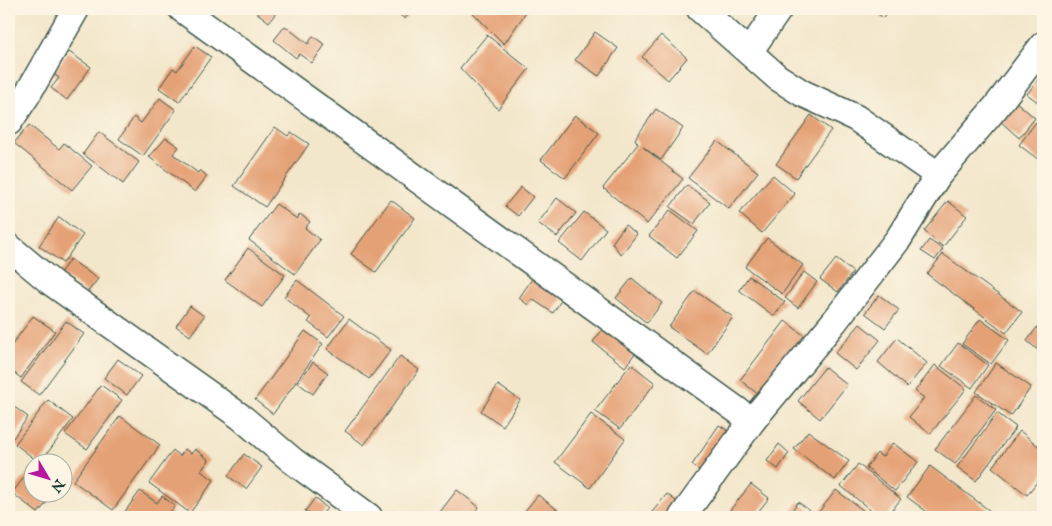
<svg xmlns="http://www.w3.org/2000/svg" width="1052" height="526" font-family="'IM FELL English',serif">
	<style>
		.building { fill: #e5a176 }
		.lines { fill: none; stroke-linecap: round; stroke-linejoin: round }
		.minor-casing { stroke: #3f564b; stroke-width: 29 }
		.minor { stroke: #fff; stroke-width: 26 }
	</style>
	<rect width="100%" height="100%" fill="#fcf5e5"/>
	<filter id="ink" filterUnits="userSpaceOnUse"><feTurbulence type="fractalNoise" baseFrequency=".02" numOctaves="2"/><feDisplacementMap in="SourceGraphic" scale="10" xChannelSelector="R" yChannelSelector="G"/><feConvolveMatrix kernelMatrix="1 2 1 2 8 2 1 2 1" color-interpolation-filters="sRGB"/></filter>
	<filter id="wash" filterUnits="userSpaceOnUse"><feTurbulence type="fractalNoise" baseFrequency=".0096" numOctaves="4" result="noise"/><feDisplacementMap in="SourceGraphic" scale="20" xChannelSelector="R" yChannelSelector="G"/><feGaussianBlur stdDeviation="1.12" result="paint"/><feColorMatrix in="noise" values="0 0 0 0 0 0 0 0 0 0 0 0 0 0 0 0 0 1.4 0 .05"/><feComposite in="paint" operator="in"/></filter>
	<g filter="url(#wash)">
		<rect width="100%" height="100%" fill="#f3e7cb"/>
		<g id="blocks">
			<!-- building -->
			<g class="building">
				<polygon points="252,9 279,9 269,22"/>
				<polygon points="392,9 412,9 405,19"/>
				<polygon points="469,9 528,9 504,44"/>
				<polygon points="872,9 891,9 883,18"/>
				<polygon points="285,26 308,44 313,36 325,45 312,63 299,54 296,58 274,40"/>
				<polygon points="595,32 618,48 599,76 575,60"/>
				<polygon points="487,35 529,69 498,109 460,68"/>
				<polygon points="661,35 687,58 668,80 642,57"/>
				<polygon points="195,46 211,57 179,102 159,88 173,68 177,71"/>
				<polygon points="69,52 91,67 67,100 51,88 59,78 53,73"/>
				<polygon points="1038,80 1043,84 1043,97 1039,103 1027,94"/>
				<polygon points="160,98 176,110 143,156 119,139 134,117 141,123"/>
				<polygon points="1015,101 1035,118 1019,138 999,120"/>
				<polygon points="656,109 683,128 661,160 643,147 683,179 647,224 603,188 638,144 635,139"/>
				<polygon points="575,115 599,133 565,178 541,160"/>
				<polygon points="811,115 831,130 796,178 776,164"/>
				<polygon points="1036,122 1043,127 1043,163 1019,145"/>
				<polygon points="29,125 59,149 64,143 92,166 72,190 14,143"/>
				<polygon points="275,127 288,136 291,132 309,144 265,207 234,186"/>
				<polygon points="99,132 139,162 123,184 83,154"/>
				<polygon points="166,138 179,147 173,154 198,173 200,170 207,176 195,192 149,157"/>
				<polygon points="717,141 758,172 729,209 688,178"/>
				<polygon points="773,175 795,194 762,233 739,213"/>
				<polygon points="687,185 710,202 694,224 670,207"/>
				<polygon points="521,187 533,197 518,216 505,206"/>
				<polygon points="557,198 576,213 557,237 538,223"/>
				<polygon points="391,200 415,218 376,272 351,254"/>
				<polygon points="948,201 967,216 943,247 924,231"/>
				<polygon points="276,204 297,219 300,214 310,222 305,228 320,240 295,274 249,240"/>
				<polygon points="670,210 698,231 677,258 649,236"/>
				<polygon points="584,212 606,229 582,261 559,243"/>
				<polygon points="59,217 83,235 63,263 39,246"/>
				<polygon points="625,225 637,234 621,255 612,243"/>
				<polygon points="767,238 803,265 782,294 745,267"/>
				<polygon points="929,240 943,249 935,260 921,251"/>
				<polygon points="248,248 285,275 262,307 225,280"/>
				<polygon points="943,254 1022,312 1006,333 927,274"/>
				<polygon points="70,259 98,279 87,293 60,273"/>
				<polygon points="836,259 853,272 838,292 820,279"/>
				<polygon points="804,272 817,282 798,308 785,298"/>
				<polygon points="749,276 785,302 774,316 739,290"/>
				<polygon points="632,278 662,303 647,323 616,298"/>
				<polygon points="532,279 562,299 553,313 532,299 528,305 519,298"/>
				<polygon points="297,280 344,316 328,337 308,322 311,318 284,297"/>
				<polygon points="695,291 733,317 707,354 669,327"/>
				<polygon points="879,295 899,310 885,328 865,313"/>
				<polygon points="190,306 204,316 190,336 176,326"/>
				<polygon points="33,316 55,331 21,378 9,369 9,349"/>
				<polygon points="349,319 391,350 369,379 327,349"/>
				<polygon points="980,319 1009,340 991,364 962,344"/>
				<polygon points="1043,319 1043,354 1027,341"/>
				<polygon points="66,321 84,334 39,395 21,382"/>
				<polygon points="785,321 805,336 759,395 740,380"/>
				<polygon points="860,324 880,340 856,370 835,353"/>
				<polygon points="606,325 638,349 625,367 593,342"/>
				<polygon points="305,331 323,344 273,414 255,400"/>
				<polygon points="897,338 927,363 907,387 878,362"/>
				<polygon points="958,343 988,365 972,388 941,366"/>
				<polygon points="400,356 419,370 364,445 345,431"/>
				<polygon points="118,359 141,376 127,395 104,378"/>
				<polygon points="313,362 328,373 313,394 298,383"/>
				<polygon points="996,363 1031,387 1011,416 976,392"/>
				<polygon points="631,364 655,383 620,429 595,411"/>
				<polygon points="935,365 966,389 930,434 909,417 924,398 915,391"/>
				<polygon points="825,367 847,385 820,419 798,401"/>
				<polygon points="101,385 122,400 87,449 65,434"/>
				<polygon points="498,385 520,400 503,426 481,411"/>
				<polygon points="976,395 996,410 955,464 935,449"/>
				<polygon points="48,400 73,419 40,463 15,444"/>
				<polygon points="9,403 28,417 13,438 9,435"/>
				<polygon points="997,413 1016,427 976,481 957,467"/>
				<polygon points="591,414 625,439 590,488 555,462"/>
				<polygon points="120,416 160,445 113,510 73,481"/>
				<polygon points="719,425 730,432 703,473 692,465"/>
				<polygon points="808,431 849,461 835,480 794,449"/>
				<polygon points="1020,431 1043,450 1043,474 1027,495 992,467"/>
				<polygon points="893,443 918,462 895,491 866,468 877,453 882,457"/>
				<polygon points="779,444 789,453 778,469 767,461"/>
				<polygon points="185,449 191,454 195,449 209,460 201,471 214,480 190,513 149,483 173,450 180,456"/>
				<polygon points="244,454 262,467 246,489 228,476"/>
				<polygon points="858,464 901,499 886,517 879,517 841,486"/>
				<polygon points="930,466 998,517 934,517 907,497"/>
				<polygon points="32,467 32,494 54,494 38,513 12,493"/>
				<polygon points="751,484 769,498 754,517 729,517 726,515"/>
				<polygon points="457,490 479,507 471,517 436,517"/>
				<polygon points="836,490 872,517 823,517 818,513"/>
				<polygon points="140,491 157,503 162,496 175,506 170,512 177,517 121,517"/>
				<polygon points="667,494 682,506 673,517 648,517"/>
				<polygon points="538,495 567,517 520,517"/>
				<polygon points="315,498 327,508 320,517 314,517 305,511"/>
				<polygon points="798,502 819,517 787,517"/>
			</g>
		</g>
	</g>
	<g filter="url(#ink)">
		<use href="#blocks" fill-opacity="0" stroke="#3f564b" stroke-width="1"/>
		<g class="lines">
			<!-- minor casing -->
			<g class="minor-casing">
				<g id="minor">
					<polyline points="182,9 752,421"/>
					<polyline points="700,9 777,77 802,93 856,118 938,175"/>
					<polyline points="749,52 779,9"/>
					<polyline points="9,122 27,95 76,9"/>
					<polyline points="9,247 52,283 241,417 293,461 369,517"/>
					<polyline points="682,517 752,421 834,322 899,238 938,175 996,107 1043,45"/>
				</g>
			</g>
			<!-- minor -->
			<use href="#minor" class="minor"/>
		</g>
	</g>
	<!-- margin -->
	<rect width="1052" height="526" fill="none" stroke="#fcf5e5" stroke-width="30"/>
	<!-- north arrow -->
	<g transform="translate(48 478) rotate(128)"><circle r="24" fill="#fcf5e5" stroke="#a4ab9e"/>
	<path d="M0-4L9 19L0 12L-9 19Z" fill="#b5179e"/>
	<text y="-8" font-size="14" font-weight="bold" text-anchor="middle" fill="#1f3d34">N</text>
	</g>
</svg>
